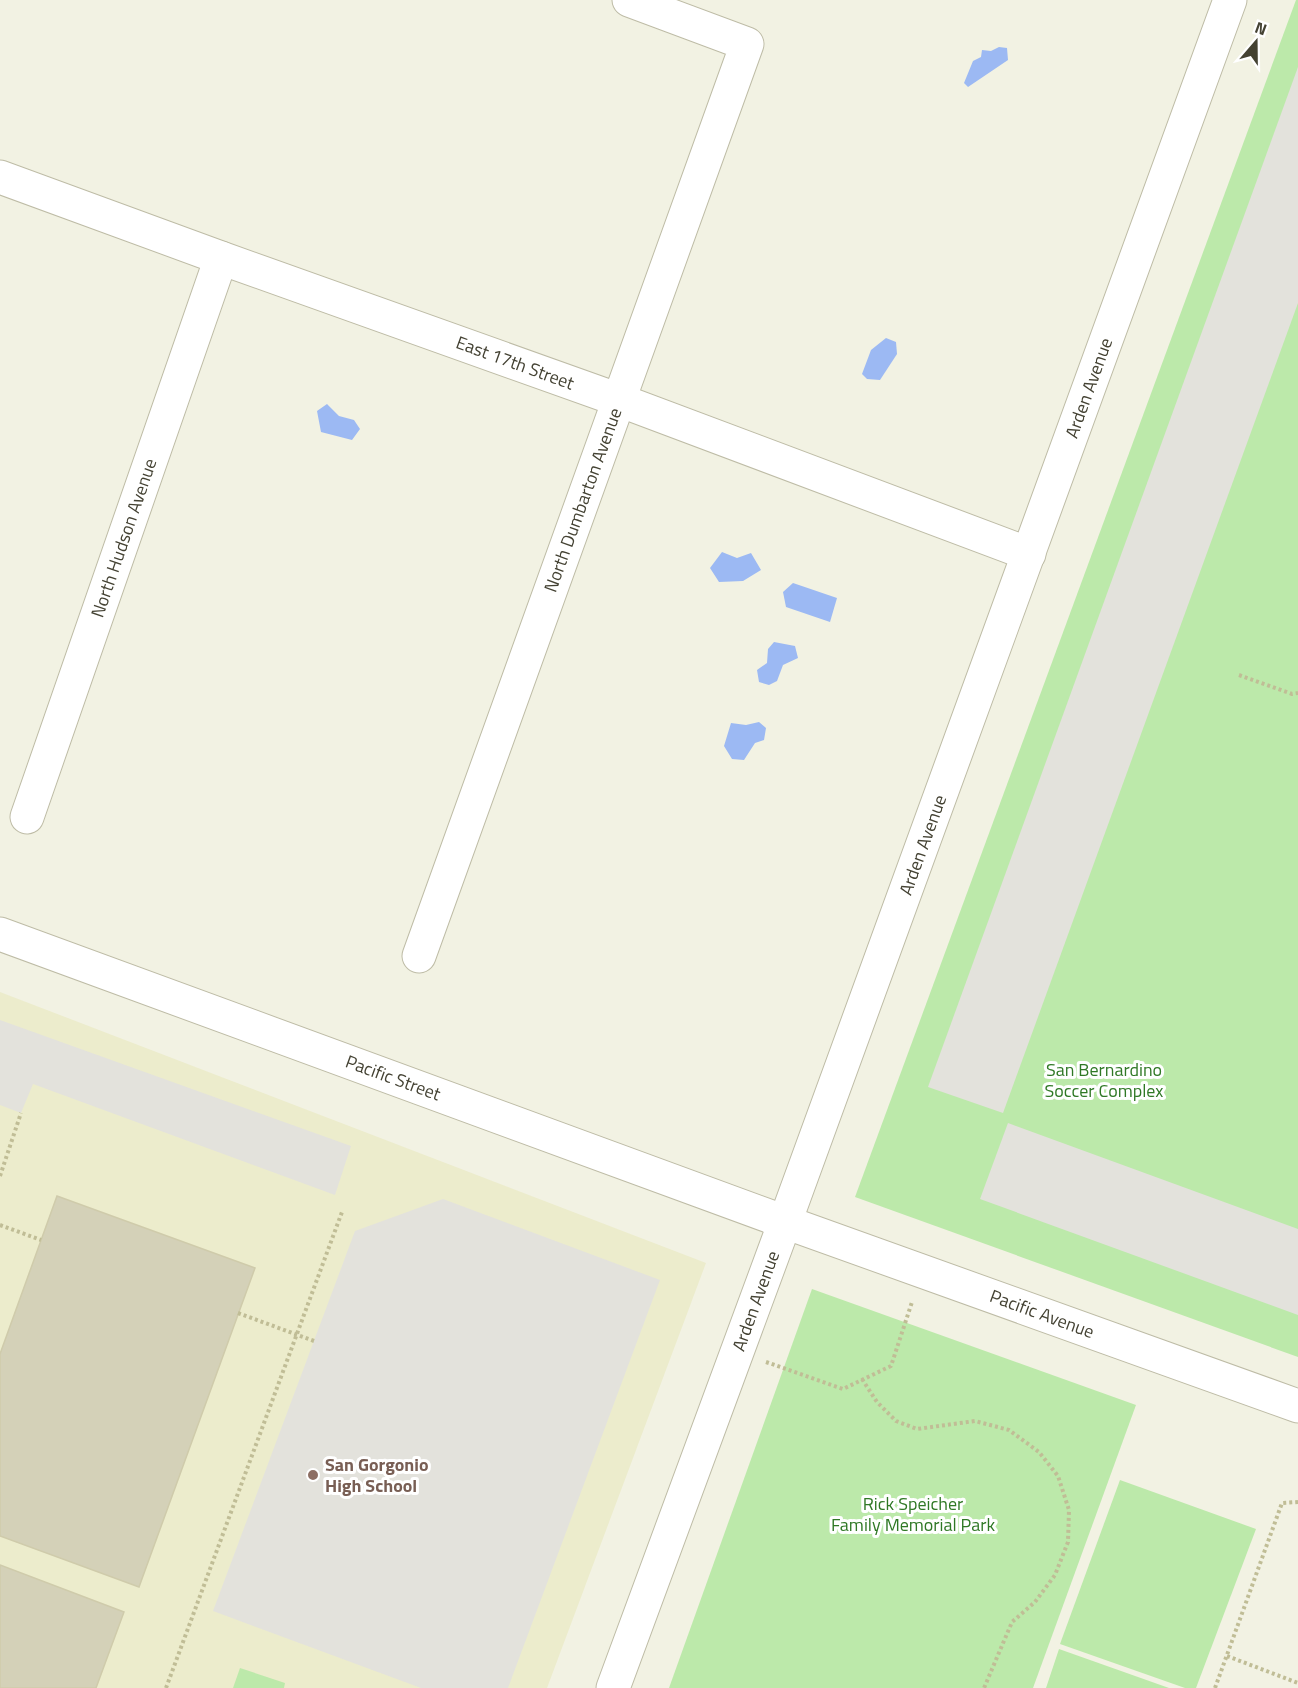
<svg xmlns="http://www.w3.org/2000/svg" width="1298" height="1688" font-family="'Titillium Web',sans-serif">
	<style>
		.education { fill: #ececcc }
		.green { fill: #bce9aa }
		.parking { fill: #e3e2dc }
		.water { fill: #9cb9f3 }
		.building { fill: #d4d1b8; stroke: #cfcbab; stroke-width: 1.5 }
		.lines { fill: none; stroke-linecap: round; stroke-linejoin: round }
		.minor-casing { stroke: #bebca6; stroke-width: 35 }
		.tertiary-casing { stroke: #bebca6; stroke-width: 35 }
		.path { stroke: #c0bd96; stroke-width: 4; stroke-dasharray: 3 3; stroke-linecap: butt }
		.minor { stroke: #fff; stroke-width: 33 }
		.tertiary { stroke: #fff; stroke-width: 33 }
		.education-dot { fill: #8d6e63; stroke: #fff; stroke-width: 2 }
		.labels { text-anchor: middle; stroke-width: 6; stroke-linejoin: round; paint-order: stroke }
		.street-label { font-size: 18px; fill: #444233; stroke: #fff }
		.park-label { font-size: 18px; fill: #2f7825; stroke: #fff }
		.education-label { font-size: 18px; font-weight: bold; fill: #785e54; stroke: #fff; text-anchor: start }
	</style>
	<rect width="100%" height="100%" fill="#f2f2e3"/>
	<!-- education -->
	<polygon class="education" points="0,992 706,1263 547,1688 0,1688"/>
	<!-- green -->
	<g class="green">
		<polygon points="1296,0 1298,0 1298,1357 855,1197"/>
		<polygon points="812,1289 1136,1405 1033,1688 669,1688"/>
		<polygon points="1120,1480 1256,1529 1196,1688 1185,1688 1060,1644"/>
		<polygon points="1059,1649 1169,1688 1046,1688"/>
		<polygon points="240,1668 285,1683 284,1688 233,1688"/>
	</g>
	<!-- parking -->
	<g class="parking">
		<polygon points="1298,67 1298,303 1003,1113 928,1087"/>
		<polygon points="0,1020 351,1146 335,1195 33,1084 21,1113 0,1105"/>
		<polygon points="1008,1123 1298,1229 1298,1315 980,1199"/>
		<polygon points="443,1199 660,1280 508,1688 421,1688 213,1611 355,1231"/>
	</g>
	<!-- water -->
	<g class="water">
		<polygon points="999,47 1007,48 1008,60 968,87 964,83 973,61 981,57 982,50 991,51"/>
		<polygon points="886,338 896,342 897,354 880,380 867,379 862,374 871,350"/>
		<polygon points="327,404 339,416 354,420 360,429 352,440 321,432 317,411"/>
		<polygon points="722,552 737,558 751,553 761,570 743,581 719,582 710,568"/>
		<polygon points="793,583 837,598 830,622 786,607 783,592"/>
		<polygon points="774,642 795,646 798,658 783,665 777,681 769,685 759,682 757,670 767,663 768,649"/>
		<polygon points="759,722 766,728 764,740 755,743 744,760 732,759 724,746 731,723 746,725"/>
	</g>
	<!-- building -->
	<g class="building">
		<polygon points="57,1196 255,1268 139,1587 0,1536 0,1354"/>
		<polygon points="0,1565 124,1612 96,1688 0,1688"/>
	</g>
	<g class="lines">
		<!-- minor casing -->
		<g class="minor-casing">
			<g id="minor">
				<polyline points="0,177 221,258 619,400 1029,554"/>
				<polyline points="27,817 221,258"/>
				<polyline points="419,956 747,44 629,0"/>
				<polyline points="613,1688 785,1222"/>
			</g>
		</g>
		<!-- tertiary casing -->
		<g class="tertiary-casing">
			<g id="tertiary">
				<polyline points="0,934 785,1222 1298,1406"/>
				<polyline points="785,1222 1230,0"/>
			</g>
		</g>
		<!-- path -->
		<g class="path">
			<polyline points="1239,675 1292,694 1298,693"/>
			<polyline points="0,1176 21,1113"/>
			<polyline points="0,1225 41,1240"/>
			<polyline points="238,1313 314,1341"/>
			<polyline points="766,1362 843,1389 891,1366 912,1302"/>
			<polyline points="862,1379 877,1402 896,1421 917,1429 975,1421 1009,1430 1039,1452 1058,1476 1069,1510 1068,1542 1055,1575 1035,1602 1012,1622 984,1688"/>
			<polyline points="1227,1656 1298,1683"/>
			<polyline points="166,1688 342,1212"/>
			<polyline points="1215,1688 1282,1503 1298,1502"/>
		</g>
		<!-- minor -->
		<use href="#minor" class="minor"/>
		<!-- tertiary -->
		<use href="#tertiary" class="tertiary"/>
	</g>
	<!-- markers -->
	<circle class="education-dot" cx="313" cy="1475" r="6"/>
	<g class="labels">
		<!-- street labels -->
		<g class="street-label">
			<text transform="translate(515 363) rotate(20)" y="6">East 17th Street</text>
			<text transform="translate(1089 388) rotate(-70)" y="6">Arden Avenue</text>
			<text transform="translate(583 500) rotate(-70)" y="6">North Dumbarton Avenue</text>
			<text transform="translate(124 538) rotate(-71)" y="6">North Hudson Avenue</text>
			<text transform="translate(923 845) rotate(-70)" y="6">Arden Avenue</text>
			<text transform="translate(393 1078) rotate(20)" y="6">Pacific Street</text>
			<text transform="translate(756 1301) rotate(-70)" y="6">Arden Avenue</text>
			<text transform="translate(1042 1314) rotate(20)" y="6">Pacific Avenue</text>
		</g>
		<!-- park labels -->
		<g class="park-label">
			<text x="1104" y="1076">San Bernardino<tspan x="1104" dy="21">Soccer Complex</tspan></text>
			<text x="913" y="1510">Rick Speicher<tspan x="913" dy="21">Family Memorial Park</tspan></text>
		</g>
		<!-- education labels -->
		<g class="education-label">
			<text x="325" y="1471">San Gorgonio<tspan x="325" dy="21">High School</tspan></text>
		</g>
	</g>
	<!-- north arrow -->
	<g transform="translate(1256 42) rotate(20)" stroke="#ffffff" stroke-width="4.5" paint-order="stroke">
	<path d="M0-4.5L10 22L0 15L-10 22Z" fill="#444233"/>
	<text y="-9" font-size="16" font-weight="bold" text-anchor="middle" fill="#444233">N</text>
	</g>
</svg>
